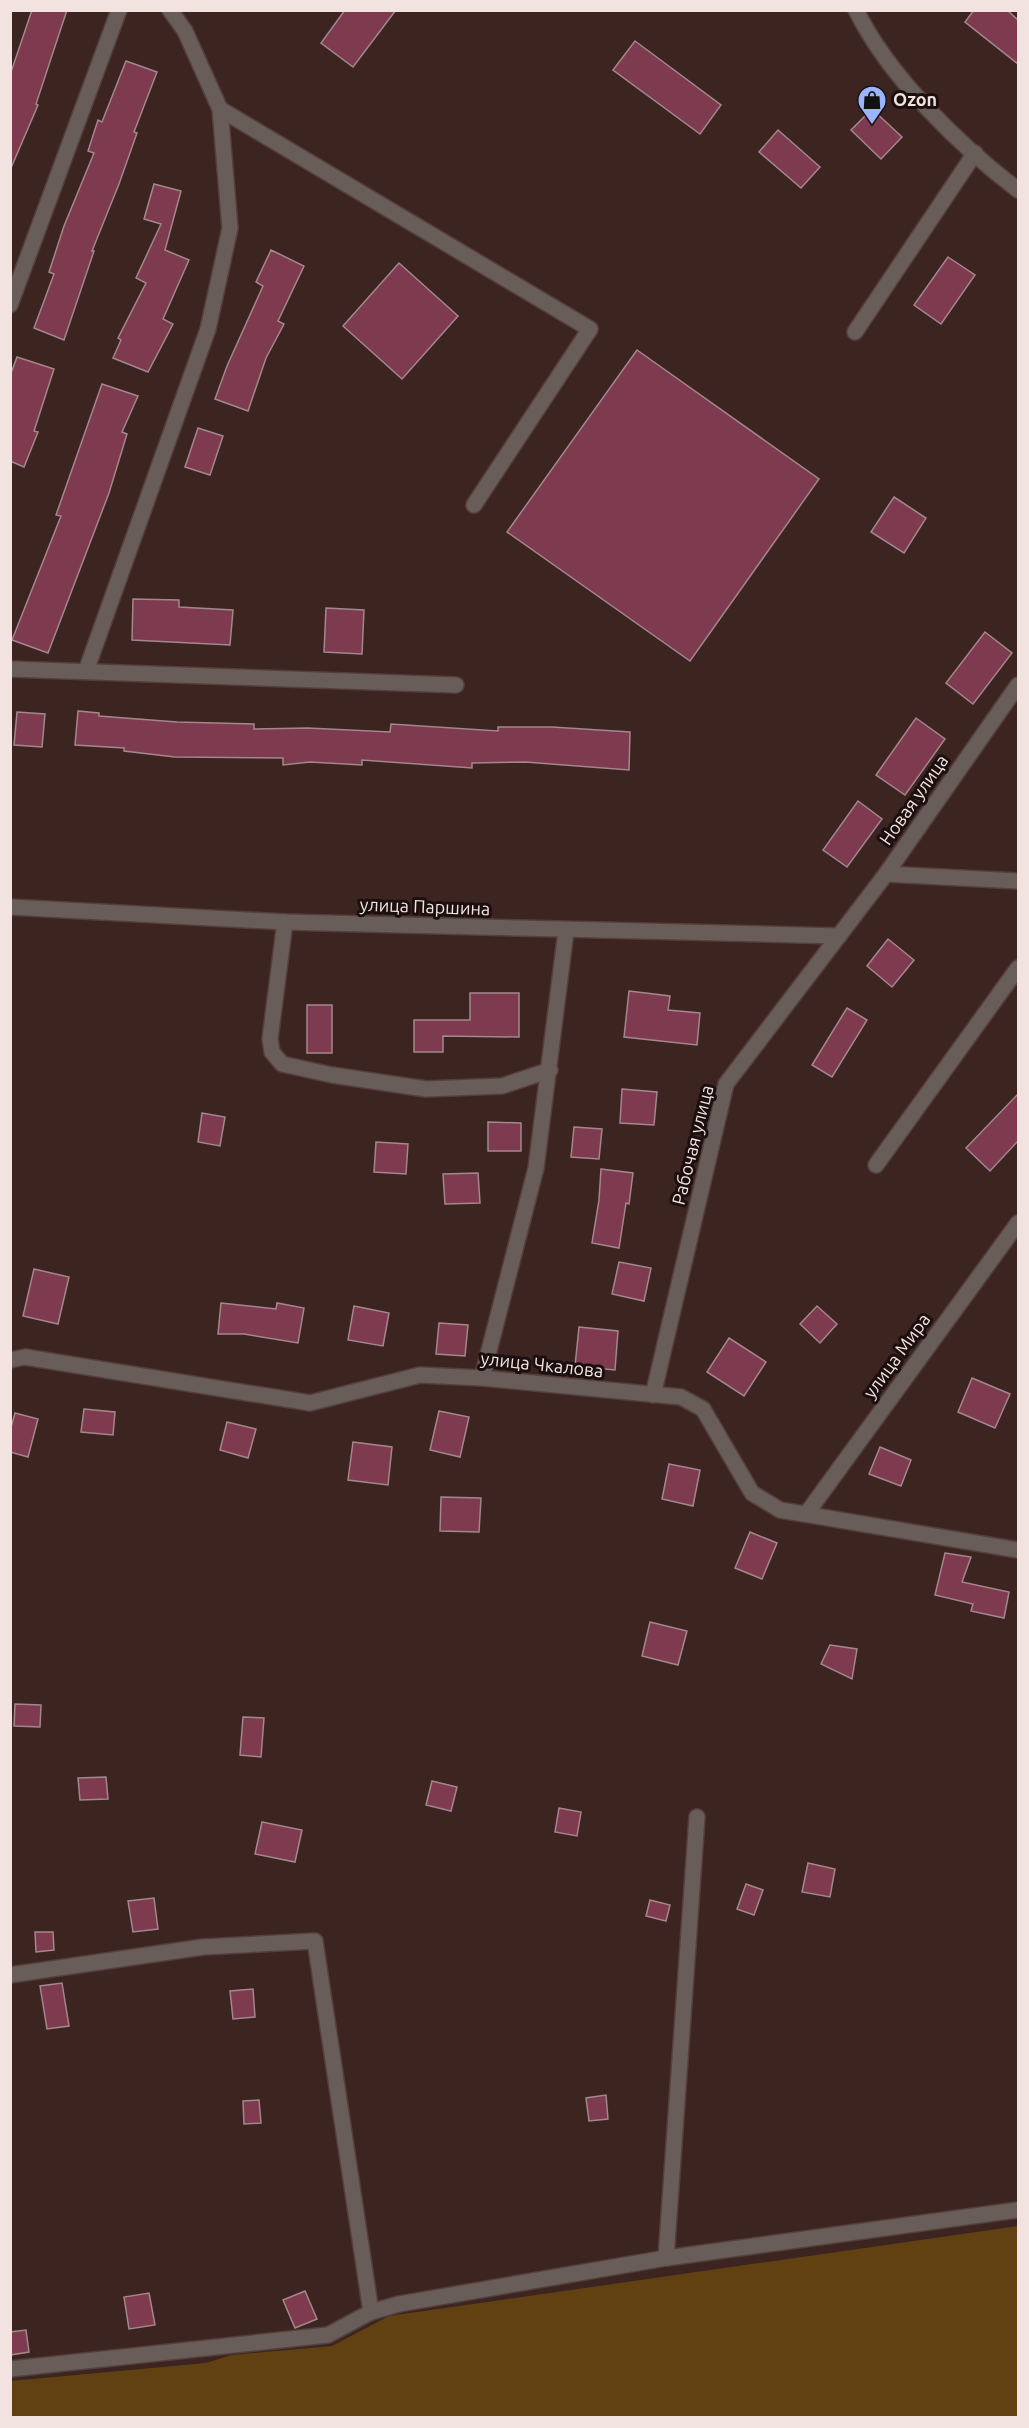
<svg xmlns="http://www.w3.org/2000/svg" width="1029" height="2428" font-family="Ubuntu,sans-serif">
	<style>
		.green { fill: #614111 }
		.building { fill: #7e3a4f; stroke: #a4868d; stroke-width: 1.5 }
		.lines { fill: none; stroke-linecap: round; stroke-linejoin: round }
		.minor-casing { stroke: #553f3c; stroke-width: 18 }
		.minor { stroke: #685d58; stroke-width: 15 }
		.labels { text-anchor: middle; stroke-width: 6; stroke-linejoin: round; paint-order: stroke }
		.poi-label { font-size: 18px; font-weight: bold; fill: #f2e2e0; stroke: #1b100f; text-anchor: start }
		.street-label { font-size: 18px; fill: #f2e2e0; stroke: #1b100f }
	</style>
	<rect width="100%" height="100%" fill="#3c2421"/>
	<!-- green -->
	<polygon class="green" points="1018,2226 1018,2417 11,2417 11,2381 206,2363 232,2355 332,2346 389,2316"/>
	<!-- building -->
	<g class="building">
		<polygon points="32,10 67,10 36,104 38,105 11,168 10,75"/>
		<polygon points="345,10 396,10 353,67 321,43"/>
		<polygon points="974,10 1007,10 1018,20 1018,64 965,22"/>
		<polygon points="635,41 721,105 700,134 613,70"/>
		<polygon points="126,61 157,72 134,132 137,133 119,184 92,251 94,251 64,340 34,328 54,274 49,272 64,226 94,153 88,151 98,120 102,122"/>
		<polygon points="872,109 902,137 881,159 851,130"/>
		<polygon points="778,130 820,167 801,188 759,152"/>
		<polygon points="154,184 181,191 165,250 189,260 163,319 173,324 148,372 113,358 121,340 118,338 146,283 136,278 161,224 144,219"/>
		<polygon points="271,250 304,266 278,321 284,324 266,358 248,411 215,399 227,366 263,286 256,282"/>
		<polygon points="948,257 975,275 941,324 914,305"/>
		<polygon points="399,263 458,316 402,379 343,326"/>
		<polygon points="637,350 819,479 690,661 507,532"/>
		<polygon points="17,357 54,369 34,431 38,432 24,467 10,461 10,376"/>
		<polygon points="102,384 138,396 122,432 127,434 109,493 48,653 12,640 61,516 56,515"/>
		<polygon points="198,428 223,436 210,475 185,467"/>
		<polygon points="894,497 926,518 904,553 871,532"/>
		<polygon points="133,599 179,600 179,607 233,610 230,645 132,640"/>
		<polygon points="326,608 364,610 362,654 324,652"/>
		<polygon points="985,632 1012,653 973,704 946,683"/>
		<polygon points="78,711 99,713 99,716 177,722 254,724 254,729 308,728 390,732 391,724 498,731 498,727 552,727 630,732 629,770 525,762 472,763 472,768 362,760 362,765 310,762 283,765 283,758 175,757 124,751 124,748 75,745"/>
		<polygon points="17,712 45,714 42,747 14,745"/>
		<polygon points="916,718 945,739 905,795 876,775"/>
		<polygon points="858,801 882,819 847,867 823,850"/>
		<polygon points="888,939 914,960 892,987 867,966"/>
		<polygon points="629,991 670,996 668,1010 700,1013 697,1045 624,1037"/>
		<polygon points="470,993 519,993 519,1037 443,1036 443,1052 414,1052 414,1020 470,1020"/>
		<rect x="307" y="1005" width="25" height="48"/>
		<polygon points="847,1008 867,1020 832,1077 812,1065"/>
		<polygon points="622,1089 657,1092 654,1125 620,1123"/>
		<polygon points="1018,1094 1018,1141 990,1171 966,1148"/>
		<polygon points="202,1113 225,1117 220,1146 198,1142"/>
		<polygon points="488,1122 521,1123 521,1151 488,1151"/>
		<polygon points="574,1127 602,1129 599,1159 571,1157"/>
		<polygon points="376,1142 408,1144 406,1174 374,1172"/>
		<polygon points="601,1169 633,1173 629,1204 626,1203 619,1248 592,1243 599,1200"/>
		<polygon points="478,1173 480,1203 445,1204 443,1174"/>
		<polygon points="619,1262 651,1268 644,1301 612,1294"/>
		<polygon points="34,1269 69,1277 58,1324 23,1316"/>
		<polygon points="221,1303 276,1309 277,1303 304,1308 298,1343 244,1334 218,1334"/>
		<polygon points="354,1306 389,1313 383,1346 348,1340"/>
		<polygon points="817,1306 837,1324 820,1343 800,1324"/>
		<polygon points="439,1323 468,1325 465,1356 436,1354"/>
		<polygon points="579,1327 618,1331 615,1370 575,1366"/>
		<polygon points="729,1338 766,1362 744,1396 707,1372"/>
		<polygon points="972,1378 1010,1394 995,1428 958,1412"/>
		<polygon points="84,1409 115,1412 113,1435 81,1432"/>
		<polygon points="439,1411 469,1417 460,1457 430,1450"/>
		<polygon points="15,1413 38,1419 28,1457 10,1452 10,1431"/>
		<polygon points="227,1422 256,1429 248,1458 220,1450"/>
		<polygon points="353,1442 392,1447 388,1485 348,1480"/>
		<polygon points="880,1447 911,1460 901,1486 869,1474"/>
		<polygon points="669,1464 700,1470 693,1506 662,1499"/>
		<polygon points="441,1497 481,1498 479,1532 440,1531"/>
		<polygon points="750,1532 777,1543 762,1579 735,1568"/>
		<polygon points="945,1553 971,1557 962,1582 1009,1592 1004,1618 971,1611 973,1604 935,1595"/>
		<polygon points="650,1622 687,1631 678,1665 642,1656"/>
		<polygon points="830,1645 857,1649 852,1679 821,1664"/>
		<polygon points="15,1704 41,1705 40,1727 14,1726"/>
		<polygon points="243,1717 264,1718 261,1757 240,1755"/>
		<polygon points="106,1777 108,1799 80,1800 78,1778"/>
		<polygon points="432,1781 457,1787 451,1811 426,1805"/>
		<polygon points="559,1808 581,1812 577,1836 555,1832"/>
		<polygon points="262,1822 302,1830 295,1862 255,1854"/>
		<polygon points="808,1863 835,1869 830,1897 802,1892"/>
		<polygon points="746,1884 763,1890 754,1915 737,1909"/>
		<polygon points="154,1898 158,1929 133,1932 128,1901"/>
		<polygon points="650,1900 670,1905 666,1921 646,1916"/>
		<polygon points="35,1932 53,1932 54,1950 36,1952"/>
		<polygon points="62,1983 69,2026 47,2029 40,1986"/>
		<polygon points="253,1989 255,2017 233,2019 230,1991"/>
		<polygon points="606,2095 608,2119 589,2121 586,2098"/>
		<polygon points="259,2100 261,2123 244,2124 243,2101"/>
		<polygon points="305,2291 317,2319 295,2328 283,2300"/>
		<polygon points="149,2293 155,2325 129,2329 124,2297"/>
		<polygon points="26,2330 29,2352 10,2355 10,2332"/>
	</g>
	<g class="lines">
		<!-- minor casing -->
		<g class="minor-casing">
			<g id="minor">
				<polyline points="170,10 185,31 220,109 590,329 474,505"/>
				<path d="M856,10C889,77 960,146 1018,190"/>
				<polyline points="10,305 119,10"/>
				<polyline points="855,332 975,153"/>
				<polyline points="10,669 456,685"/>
				<polyline points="86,671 208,329 230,228 220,109"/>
				<polyline points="886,874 1018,881"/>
				<polyline points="10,907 285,922 839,936"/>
				<polyline points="285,922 270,1039 272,1052 282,1064 332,1075 426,1089 502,1086 550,1070"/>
				<polyline points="876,1165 1018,968"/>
				<polyline points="10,1360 25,1357 310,1403 420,1375 482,1378 681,1397 703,1409 752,1493 780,1510 1018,1550"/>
				<polyline points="482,1378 536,1168 566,931"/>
				<polyline points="653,1395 726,1084 886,874 1018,685"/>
				<polyline points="807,1513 1018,1223"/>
				<polyline points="10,1975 203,1947 315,1941 371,2312"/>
				<polyline points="666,2258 697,1817"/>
				<polyline points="10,2369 328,2335 371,2312 399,2304 666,2258 1018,2210"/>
			</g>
		</g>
		<!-- minor -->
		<use href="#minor" class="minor"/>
	</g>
	<!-- icons -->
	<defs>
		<g id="shop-pin" transform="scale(1.5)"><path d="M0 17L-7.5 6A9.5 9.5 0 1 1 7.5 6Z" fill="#9bb4fd" stroke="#1b100f"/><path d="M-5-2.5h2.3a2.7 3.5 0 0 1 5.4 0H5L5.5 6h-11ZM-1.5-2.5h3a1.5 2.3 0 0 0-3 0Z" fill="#111"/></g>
	</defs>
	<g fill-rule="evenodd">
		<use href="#shop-pin" x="872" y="100"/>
	</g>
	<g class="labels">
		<!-- poi labels -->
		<g class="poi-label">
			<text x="893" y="106">Ozon</text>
		</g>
		<!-- street labels -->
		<g class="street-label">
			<text transform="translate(914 800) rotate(-55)" y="6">Новая улица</text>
			<text transform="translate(425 907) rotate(2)" y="6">улица Паршина</text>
			<text transform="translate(693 1145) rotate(-76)" y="6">Рабочая улица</text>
			<text transform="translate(897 1356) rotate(-54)" y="6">улица Мира</text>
			<text transform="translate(542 1365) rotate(6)" y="6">улица Чкалова</text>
		</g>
	</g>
	<!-- border -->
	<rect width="1029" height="2428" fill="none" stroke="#f2e2e0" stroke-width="24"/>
</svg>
